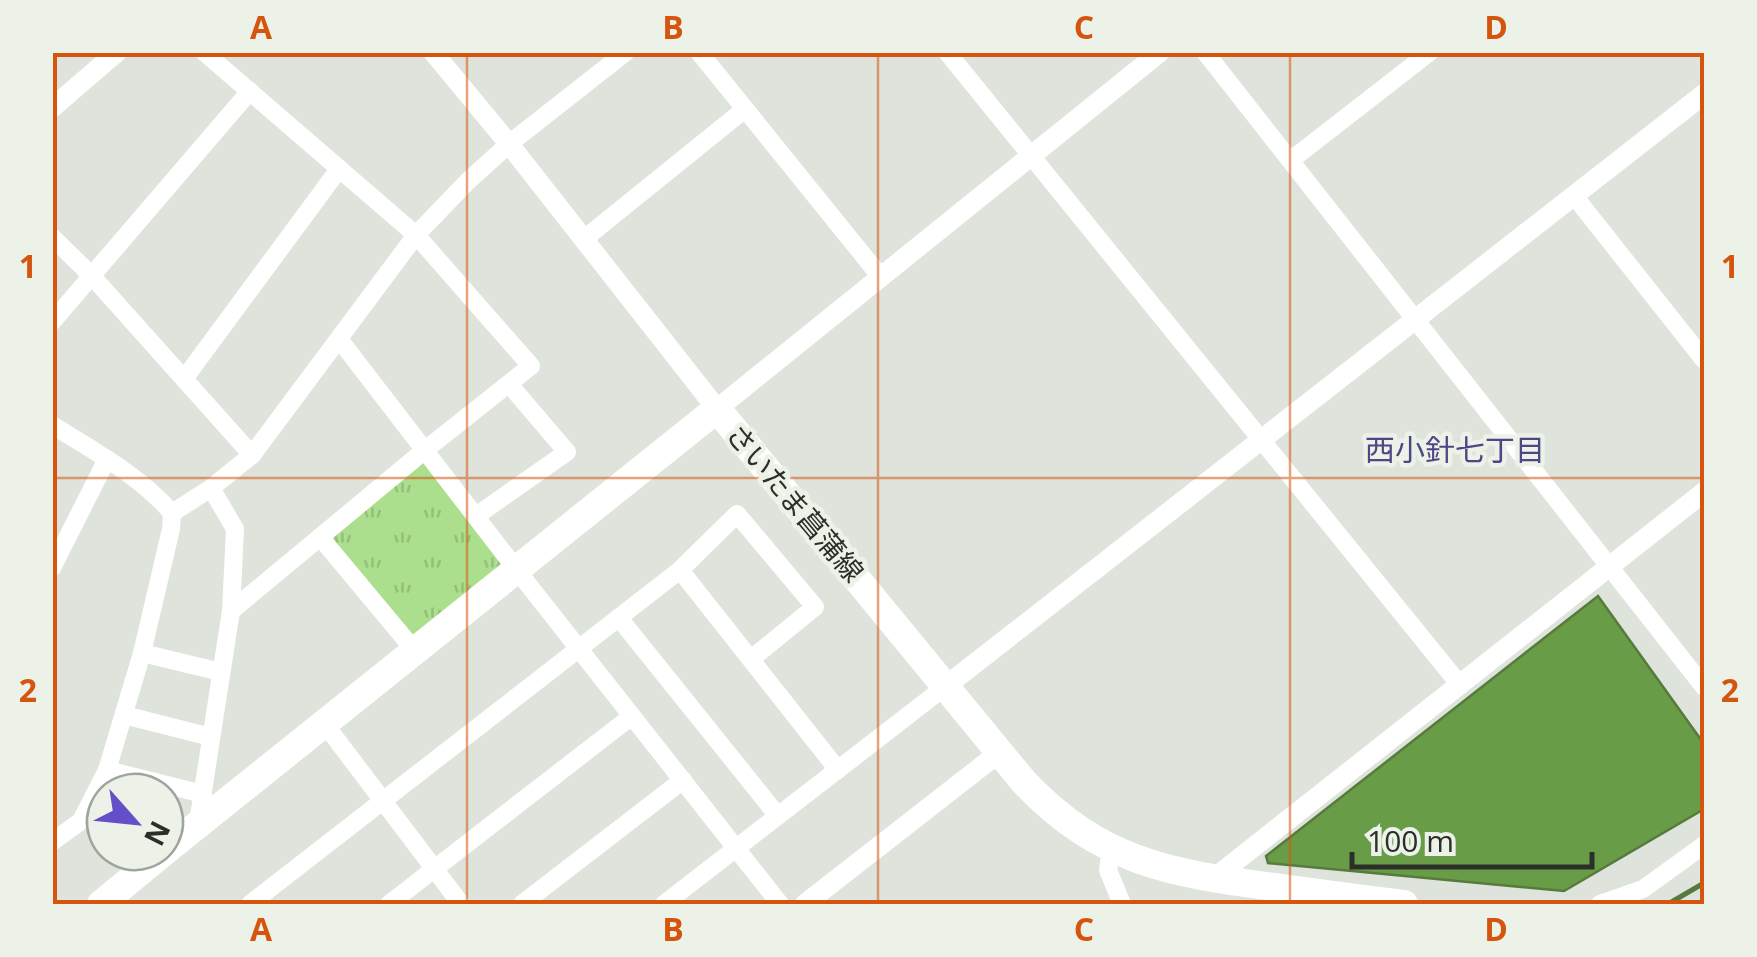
<svg xmlns="http://www.w3.org/2000/svg" width="1757" height="957" font-family="'Open Sans','Noto Sans JP',sans-serif">
	<style>
		.park { fill: url(#park-tufts) }
		.water { fill: #699c47; stroke: #577b3e; stroke-width: 2.5 }
		.lines { fill: none; stroke-linecap: round; stroke-linejoin: round }
		.stream { stroke: #577b3e; stroke-width: 5 }
		.minor { stroke: #fff; stroke-width: 18 }
		.tertiary { stroke: #fff; stroke-width: 20 }
		.primary { stroke: #fff; stroke-width: 28 }
		.grid { fill: none; stroke: #d5550f; stroke-width: 2.5; stroke-opacity: 0.55 }
		.labels { text-anchor: middle; stroke-width: 9; stroke-linejoin: round; paint-order: stroke }
		.street-label { font-size: 28px; fill: #2c2e2a; stroke: #ecf2e8 }
		.neighbourhood-label { font-size: 30px; fill: #4d4785; stroke: #ecf2e8 }
		.neatline { fill: none; stroke: #d5550f; stroke-width: 4 }
		.grid-label { font-size: 32px; text-anchor: middle; font-weight: bold; fill: #d5550f }
	</style>
	<defs>
		<pattern id="park-tufts" width="24" height="20" patternUnits="userSpaceOnUse" patternTransform="scale(2.5)"><rect width="24" height="20" fill="#acdf8d"/><path d="M3 7l-1-3M5 7V3M7 7l1-3M15 17l-1-3M17 17v-4M19 17l1-3" fill="none" stroke="#94c07a"/></pattern>
	</defs>
	<rect width="100%" height="100%" fill="#dee4db"/>
	<!-- park -->
	<polygon class="park" points="425,450 516,569 415,651 320,537"/>
	<!-- water -->
	<polygon class="water" points="1598,596 1704,744 1704,809 1564,891 1268,863 1266,856"/>
	<g class="lines">
		<!-- stream -->
		<polyline class="stream" points="1668,904 1704,883"/>
		<!-- minor -->
		<g class="minor">
			<polyline points="204,52 416,235 531,366 425,450 231,611"/>
			<polyline points="699,52 880,276"/>
			<polyline points="947,52 1460,685"/>
			<polyline points="1205,52 1704,687"/>
			<polyline points="1291,160 1430,52"/>
			<polyline points="1575,197 1704,360"/>
			<polyline points="52,237 91,275 252,455"/>
			<polyline points="584,239 745,109"/>
			<polyline points="52,322 250,91"/>
			<polyline points="339,339 516,569 780,904"/>
			<polyline points="184,379 339,169"/>
			<path d="M52,425C94,451 140,476 172,513L171,529L142,653L107,770L81,821L52,842"/>
			<polyline points="172,513 211,488 252,455 416,235 468,181 509,144 626,52"/>
			<polyline points="476,516 567,452 509,384"/>
			<polyline points="320,537 415,651"/>
			<polyline points="52,568 107,459"/>
			<polyline points="680,570 737,514 815,607 751,659"/>
			<polyline points="619,618 778,816"/>
			<polyline points="142,653 221,672"/>
			<polyline points="124,715 211,737"/>
			<polyline points="324,723 461,904"/>
			<polyline points="107,770 203,794"/>
			<polyline points="198,823 231,611 235,529 211,488"/>
			<polyline points="1111,849 1108,870 1122,904"/>
			<polyline points="250,904 680,570 838,770"/>
			<polyline points="389,904 632,716"/>
			<polyline points="522,904 683,780"/>
			<polyline points="664,904 946,686"/>
			<polyline points="1600,904 1643,889 1704,845"/>
		</g>
		<!-- tertiary -->
		<g class="tertiary">
			<polyline points="433,52 509,144 717,409 1160,52"/>
			<polyline points="52,108 117,52"/>
			<polyline points="946,686 1704,94"/>
			<polyline points="1213,879 1704,492"/>
			<polyline points="805,904 1000,752"/>
		</g>
		<!-- primary -->
		<g class="primary">
			<path d="M165,851L717,409L1024,782C1100,862 1169,873 1274,887C1317,893 1361,899 1404,904"/>
			<polyline points="101,904 164,852"/>
		</g>
	</g>
	<!-- grid -->
	<path class="grid" d="M467,52V904M878,52V904M1290,52V904M52,478H1704"/>
	<g class="labels">
		<!-- street labels -->
		<g class="street-label">
			<text transform="translate(795 503) rotate(50)" y="10">さいたま菖蒲線</text>
		</g>
		<!-- neighbourhood labels -->
		<g class="neighbourhood-label">
			<text x="1455" y="461">西小針七丁目</text>
		</g>
	</g>
	<!-- border -->
	<rect width="1757" height="957" fill="none" stroke="#ecf2e8" stroke-width="110"/>
	<!-- north arrow -->
	<g transform="translate(135 822) rotate(117)"><circle r="48" fill="#ecf2e8" stroke="#9fa49c" stroke-width="2.5"/>
	<path d="M0-8L18 38L0 25L-18 38Z" fill="#654fc8"/>
	<text y="-15" font-size="28" font-weight="bold" text-anchor="middle" fill="#2c2e2a">N</text>
	</g>
	<!-- scale -->
	<path d="M1352 852v15h240v-15" fill="none" stroke="#2c2e2a" stroke-width="5"/>
	<text x="1367" y="852" font-size="30" fill="#2c2e2a" stroke="#ecf2e8" stroke-width="8" paint-order="stroke">100 m</text>
	<rect x="55" y="55" width="1647" height="847" class="neatline"/>
	<g class="grid-label">
		<text x="261" y="39">A</text>
		<text x="673" y="39">B</text>
		<text x="1084" y="39">C</text>
		<text x="1496" y="39">D</text>
		<text x="28" y="278">1</text>
		<text x="1730" y="278">1</text>
		<text x="28" y="702">2</text>
		<text x="1730" y="702">2</text>
		<text x="261" y="941">A</text>
		<text x="673" y="941">B</text>
		<text x="1084" y="941">C</text>
		<text x="1496" y="941">D</text>
	</g>
</svg>
